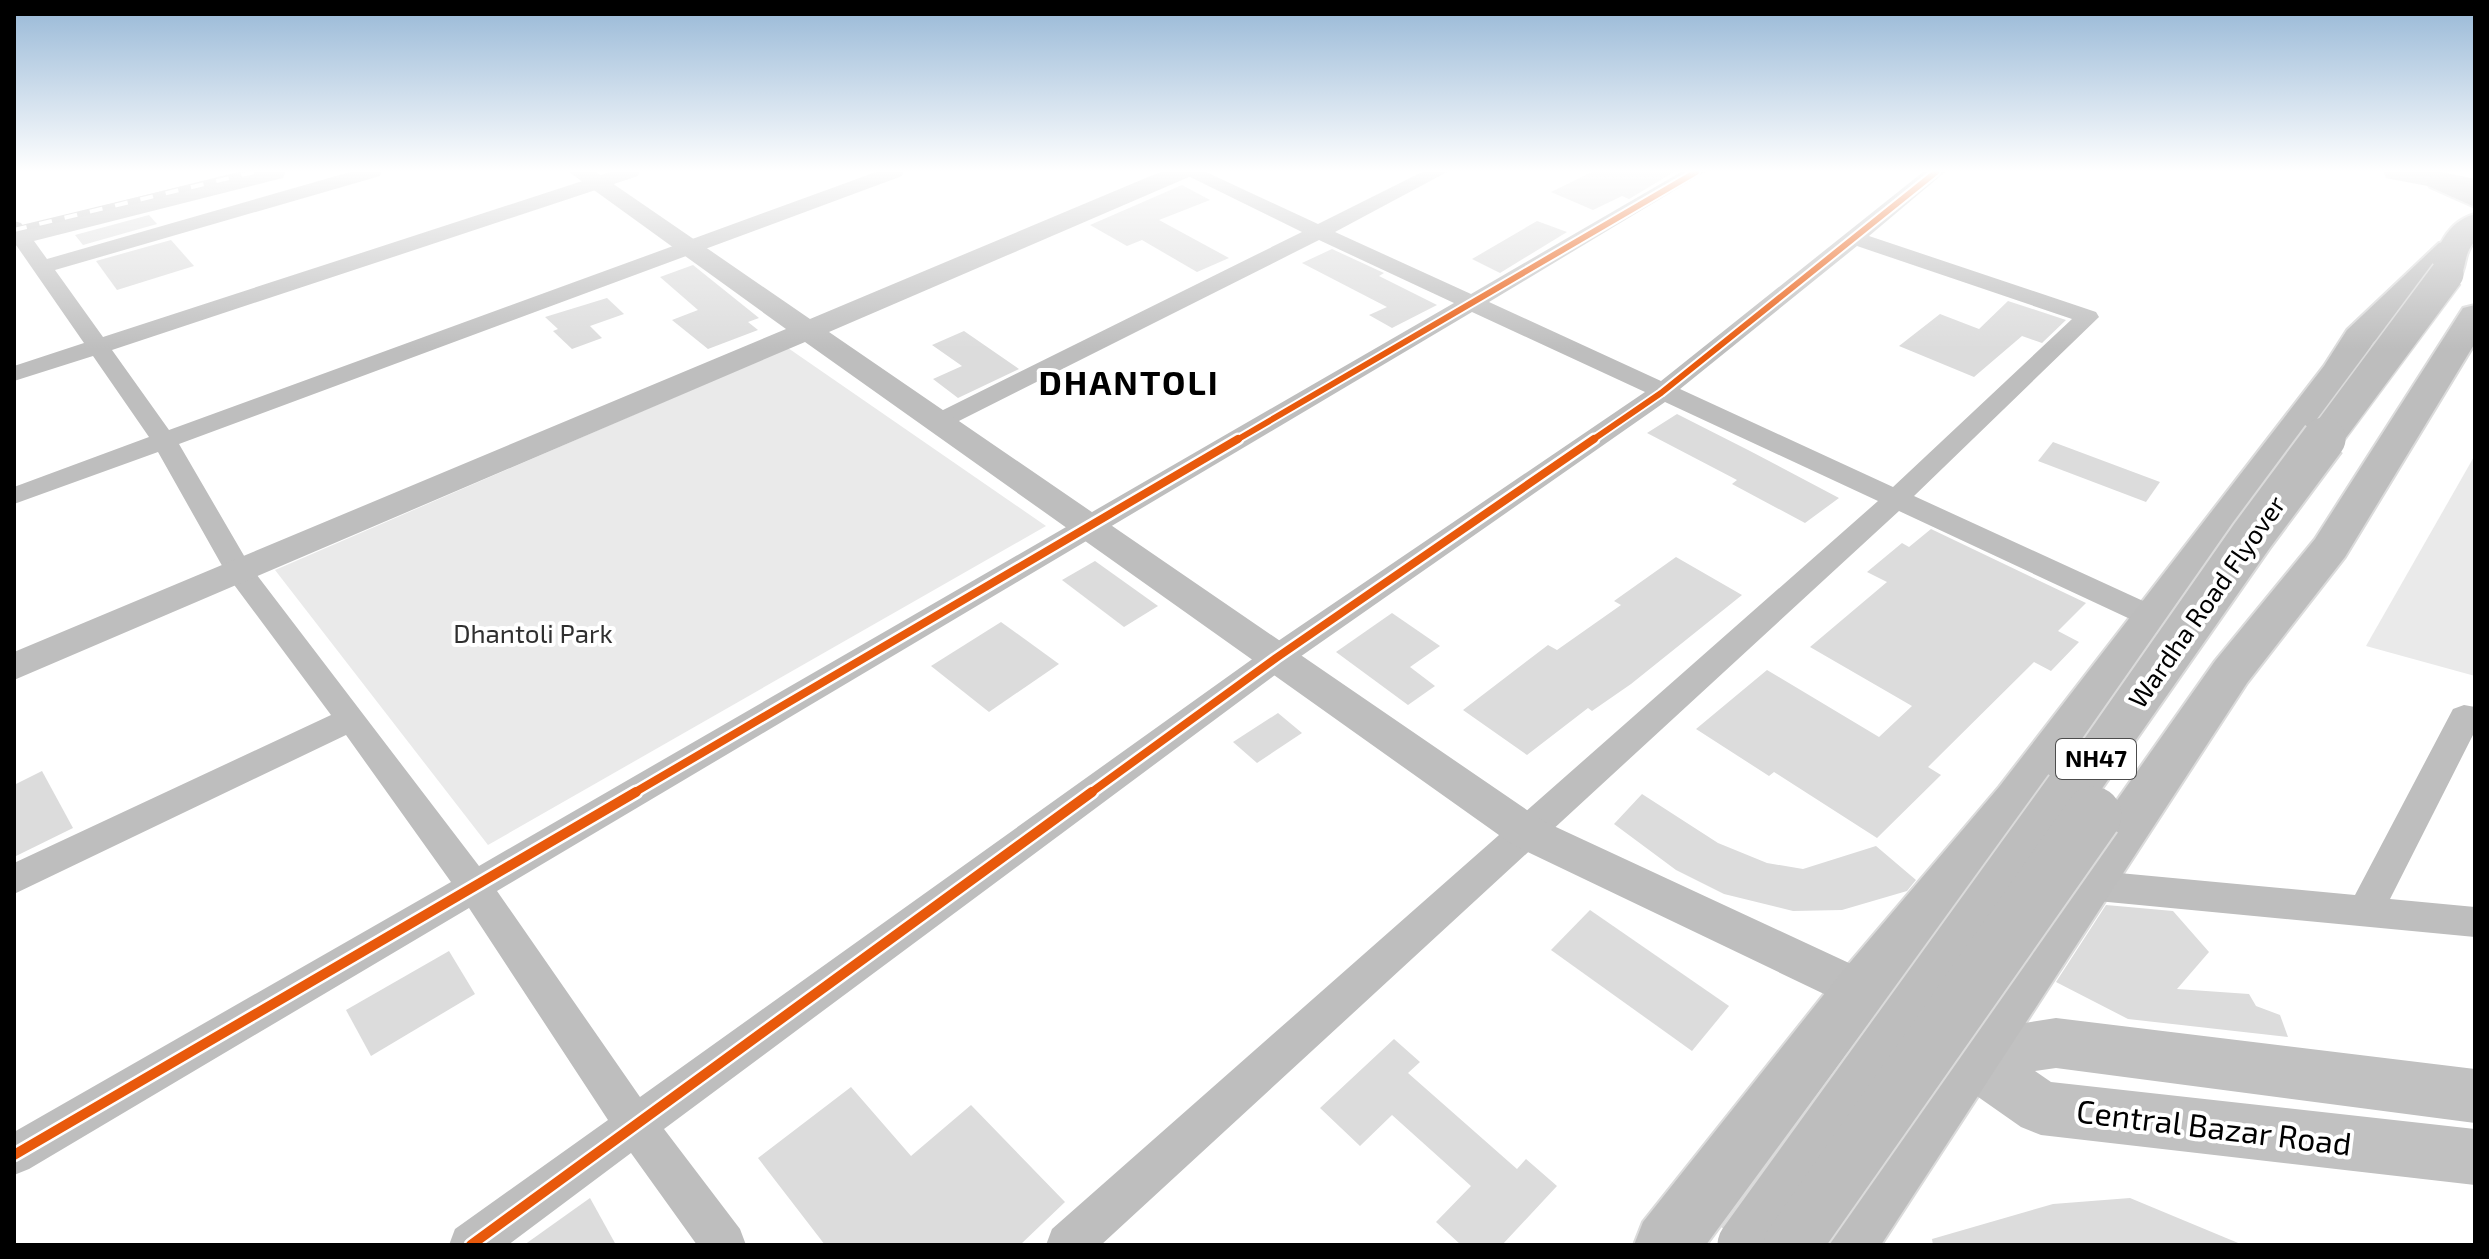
<svg xmlns="http://www.w3.org/2000/svg" width="2489" height="1259" font-family="'Exo 2',sans-serif">
	<style>
		.green { fill: #eaeaea }
		.building { fill: #dcdcdc }
		.lines { fill: none; stroke-linecap: round; stroke-linejoin: round }
		.primary-casing { stroke: #dbdbdb; stroke-width: 4 }
		.trunk-casing { stroke: #dbdbdb; stroke-width: 4 }
		.minor { fill: #bebebe; fill-rule: evenodd }
		.tertiary { fill: #bebebe; fill-rule: evenodd }
		.secondary { fill: #c1c1c1; fill-rule: evenodd }
		.primary { fill: #bdbdbd; fill-rule: evenodd }
		.trunk { fill: #bdbdbd; fill-rule: evenodd }
		.rail-casing { stroke: #bdbdbd; stroke-width: 6 }
		.rail { stroke: #fff; stroke-width: 4; stroke-dasharray: 13; stroke-linecap: butt }
		.trunk-bridge-far2-casing { stroke: #dbdbdb; stroke-width: 36; stroke-linecap: butt }
		.trunk-bridge-far1-casing { stroke: #dbdbdb; stroke-width: 47; stroke-linecap: butt }
		.trunk-bridge-casing { stroke: #dbdbdb; stroke-width: 61; stroke-linecap: butt }
		.trunk-bridge-far2 { stroke: #bdbdbd; stroke-width: 33 }
		.trunk-bridge-far1 { stroke: #bdbdbd; stroke-width: 43 }
		.trunk-bridge { stroke: #bdbdbd; stroke-width: 57 }
		.cycleway-far2-casing { stroke: #fff; stroke-width: 10 }
		.cycleway-far1-casing { stroke: #fff; stroke-width: 13 }
		.cycleway-casing { stroke: #fff; stroke-width: 15 }
		.cycleway-far2 { stroke: #e8590c; stroke-width: 6 }
		.cycleway-far1 { stroke: #e8590c; stroke-width: 8 }
		.cycleway { stroke: #e8590c; stroke-width: 10 }
		.labels { text-anchor: middle; stroke-width: 8; stroke-linejoin: round; paint-order: stroke }
		.shield { fill: #fff; stroke: #4c4c4c; stroke-width: 2 }
		.shield-label { font-size: 24px; font-weight: bold; fill: #000 }
		.street-label { font-size: 26px; fill: #000; stroke: #fff }
		.park-label { font-size: 26px; fill: #2f2f2f; stroke: #fff }
		.near-street-label { font-size: 32px; fill: #000; stroke: #fff }
		.district-label { font-size: 34px; font-weight: bold; letter-spacing: 2px; fill: #000; stroke: #fff }
	</style>
	<rect width="100%" height="100%" fill="#fff"/>
	<!-- green -->
	<g class="green">
		<polygon points="788,348 1046,526 488,845 275,570"/>
		<polygon points="2475,455 2475,676 2366,646"/>
	</g>
	<!-- building -->
	<g class="building">
		<polygon points="1592,172 1674,172 1629,199 1622,196 1593,210 1551,192"/>
		<polygon points="1182,185 1210,200 1159,220 1229,258 1197,272 1142,240 1127,246 1090,225"/>
		<polygon points="149,215 157,224 83,245 75,235"/>
		<polygon points="1537,221 1567,232 1500,273 1472,259"/>
		<polygon points="171,240 194,266 117,290 96,261"/>
		<polygon points="1332,249 1384,273 1379,276 1437,305 1392,328 1369,315 1387,307 1302,263"/>
		<polygon points="693,265 759,318 748,322 758,330 708,349 672,320 698,310 660,277"/>
		<polygon points="607,298 624,314 590,326 602,338 572,349 553,331 558,329 545,317"/>
		<polygon points="2008,301 2066,320 2042,343 2022,336 1974,377 1899,346 1940,314 1979,329"/>
		<polygon points="964,331 1019,369 958,398 933,379 962,366 932,345"/>
		<polygon points="1677,414 1750,451 1839,498 1805,523 1732,484 1737,480 1647,433"/>
		<polygon points="2053,442 2160,482 2146,502 2038,461"/>
		<polygon points="1931,529 2086,603 2058,631 2079,642 2051,671 2034,662 1928,767 1941,775 1877,838 1774,772 1769,776 1696,729 1767,670 1879,737 1912,706 1810,647 1887,582 1867,572 1902,543 1909,547"/>
		<polygon points="1676,557 1742,595 1631,684 1592,711 1588,708 1527,755 1463,710 1548,645 1557,650 1621,605 1614,601"/>
		<polygon points="1095,561 1158,606 1124,627 1062,580"/>
		<polygon points="1392,613 1440,646 1410,667 1435,686 1408,705 1336,652"/>
		<polygon points="1001,622 1059,664 989,712 931,666"/>
		<polygon points="1278,713 1302,733 1257,763 1233,742"/>
		<polygon points="42,771 73,828 14,857 14,785"/>
		<polygon points="1642,794 1718,843 1767,863 1803,869 1876,846 1916,880 1907,891 1842,910 1793,911 1724,894 1676,870 1614,824"/>
		<polygon points="2106,905 2173,911 2209,952 2177,989 2249,994 2256,1006 2280,1015 2288,1037 2128,1019 2056,982"/>
		<polygon points="1590,910 1729,1006 1692,1051 1551,950"/>
		<polygon points="449,951 475,994 371,1056 346,1010"/>
		<polygon points="1394,1039 1420,1062 1408,1073 1517,1169 1526,1159 1557,1186 1502,1245 1461,1245 1436,1222 1471,1186 1392,1115 1360,1146 1320,1108"/>
		<polygon points="851,1087 911,1156 971,1105 1065,1202 1020,1245 825,1245 758,1158"/>
		<polygon points="590,1198 616,1245 524,1245"/>
		<polygon points="2130,1198 2243,1245 1933,1245 1932,1239 2053,1204"/>
	</g>
	<g class="lines">
		<!-- primary casing -->
		<g class="primary-casing">
			<g id="primary">
				<polygon points="2450,241 2461,243 2466,250 2461,257 2373,343 2351,377 2035,815 1881,1007 1706,1245 1634,1245 1643,1222 1841,973 1999,787 2324,366 2347,330 2439,243"/>
				<polygon points="2475,305 2475,343 2345,557 2247,683 1881,1245 1811,1245 1820,1222 2215,661 2315,539 2463,308"/>
			</g>
		</g>
		<!-- trunk casing -->
		<g class="trunk-casing">
			<g id="trunk">
				<polygon points="2440,172 2475,187 2475,207 2430,187 2426,181 2430,175"/>
				<path d="M2475,214V241C2462,256 2468,267 2458,281L2447,284L2436,281L2431,274C2435,249 2448,221 2475,214Z"/>
			</g>
		</g>
		<!-- minor -->
		<g class="minor">
			<path d="M350,172H382L380,176L55,270L103,337L610,172H640L638,176L112,350L169,430L876,172H904L902,176L179,444L250,566L479,866L1454,303L1319,240L947,427H929L925,422L929,417L1302,232L1180,172H1206L1318,224L1422,172H1447L1335,232L1471,294L1681,172H1705L1489,302L1661,381L1923,172H1945L1869,236L2096,312L2099,317L1914,496L2165,611L2169,618L2165,625L2154,628L2143,625L1899,511L1101,1245H1046L1052,1229L1878,501L1665,402L1287,666L664,1129L740,1229L746,1245H697L631,1153L508,1245H449L455,1229L608,1120L469,908L29,1169L14,1175V1132L451,882L346,735L14,894V863L331,715L229,578L158,452L14,504V487L149,437L93,356L14,381V366L84,343L14,242V221L21,223L47,259ZM1857,246L2072,319L1893,487L1680,389ZM1472,312L1645,392L1265,650L640,1097L497,891Z"/>
			<polygon points="2464,705 2475,707 2475,731 2390,899 2475,907 2475,937 2087,900 2074,895 2069,885 2074,875 2087,870 2355,895 2453,709"/>
		</g>
		<!-- tertiary -->
		<polygon class="tertiary" points="569,172 596,172 810,319 1160,172 1192,172 1189,177 829,332 1543,821 1877,976 1884,990 1877,1004 1861,1010 1845,1004 1513,845 805,342 14,680 14,652 786,329"/>
		<!-- secondary -->
		<g class="secondary">
			<polygon points="238,172 286,172 283,178 14,246 14,228"/>
			<polygon points="2383,172 2442,172 2475,179 2475,195 2396,180 2386,178"/>
			<polygon points="1944,1016 1975,1031 2056,1018 2475,1069 2475,1123 2056,1068 2035,1071 2051,1082 2475,1129 2475,1185 2041,1135 2021,1127 1924,1059 1916,1041 1924,1023"/>
		</g>
		<!-- primary -->
		<use href="#primary" class="primary"/>
		<!-- trunk -->
		<use href="#trunk" class="trunk"/>
		<!-- rail casing -->
		<g class="rail-casing">
			<polyline id="rail" points="14,230 254,172"/>
		</g>
		<!-- rail -->
		<use href="#rail" class="rail"/>
		<!-- trunk-bridge-far2 casing -->
		<g class="trunk-bridge-far2-casing">
			<polyline id="trunk-bridge-far2" points="2323,441 2447,274"/>
		</g>
		<!-- trunk-bridge-far1 casing -->
		<g class="trunk-bridge-far1-casing">
			<polyline id="trunk-bridge-far1" points="2072,794 2252,536 2324,439"/>
		</g>
		<!-- trunk-bridge casing -->
		<g class="trunk-bridge-casing">
			<g id="trunk-bridge">
				<polyline points="1746,1245 2073,792"/>
				<polyline points="1792,1245 2093,815"/>
			</g>
		</g>
		<!-- trunk-bridge-far2 -->
		<use href="#trunk-bridge-far2" class="trunk-bridge-far2"/>
		<!-- trunk-bridge-far1 -->
		<use href="#trunk-bridge-far1" class="trunk-bridge-far1"/>
		<!-- trunk-bridge -->
		<use href="#trunk-bridge" class="trunk-bridge"/>
		<!-- cycleway-far2 casing -->
		<g class="cycleway-far2-casing">
			<g id="cycleway-far2">
				<polyline points="1235,441 1696,172"/>
				<polyline points="1591,441 1661,393 1936,172"/>
			</g>
		</g>
		<!-- cycleway-far1 casing -->
		<g class="cycleway-far1-casing">
			<g id="cycleway-far1">
				<polyline points="632,794 1238,439"/>
				<polyline points="1089,794 1276,658 1594,439"/>
			</g>
		</g>
		<!-- cycleway casing -->
		<g class="cycleway-casing">
			<g id="cycleway">
				<polyline points="14,1155 636,792"/>
				<polyline points="471,1245 1092,792"/>
			</g>
		</g>
		<!-- cycleway-far2 -->
		<use href="#cycleway-far2" class="cycleway-far2"/>
		<!-- cycleway-far1 -->
		<use href="#cycleway-far1" class="cycleway-far1"/>
		<!-- cycleway -->
		<use href="#cycleway" class="cycleway"/>
	</g>
	<!-- sky -->
	<linearGradient id="sky" x2="0" y2="1"><stop stop-color="#96b7d6"/><stop offset="0.49" stop-color="#fff"/><stop offset="1" stop-color="#fff" stop-opacity="0"/></linearGradient>
	<rect width="2489" height="349" fill="url(#sky)"/>
	<g class="labels">
		<!-- shield labels -->
		<rect class="shield" x="2056" y="739" width="80" height="40" rx="6"/>
		<g class="shield-label">
			<text x="2096" y="767">NH47</text>
		</g>
		<!-- street labels -->
		<g class="street-label">
			<text transform="translate(2207 602) rotate(-55)" y="9">Wardha Road Flyover</text>
		</g>
		<!-- park labels -->
		<g class="park-label">
			<text x="533" y="643">Dhantoli Park</text>
		</g>
		<!-- near-street labels -->
		<g class="near-street-label">
			<text transform="translate(2214 1128) rotate(7)" y="11">Central Bazar Road</text>
		</g>
		<!-- district labels -->
		<g class="district-label">
			<text x="1129" y="395">DHANTOLI</text>
		</g>
	</g>
	<!-- border -->
	<rect width="2489" height="1259" fill="none" stroke="#000000" stroke-width="32"/>
</svg>
